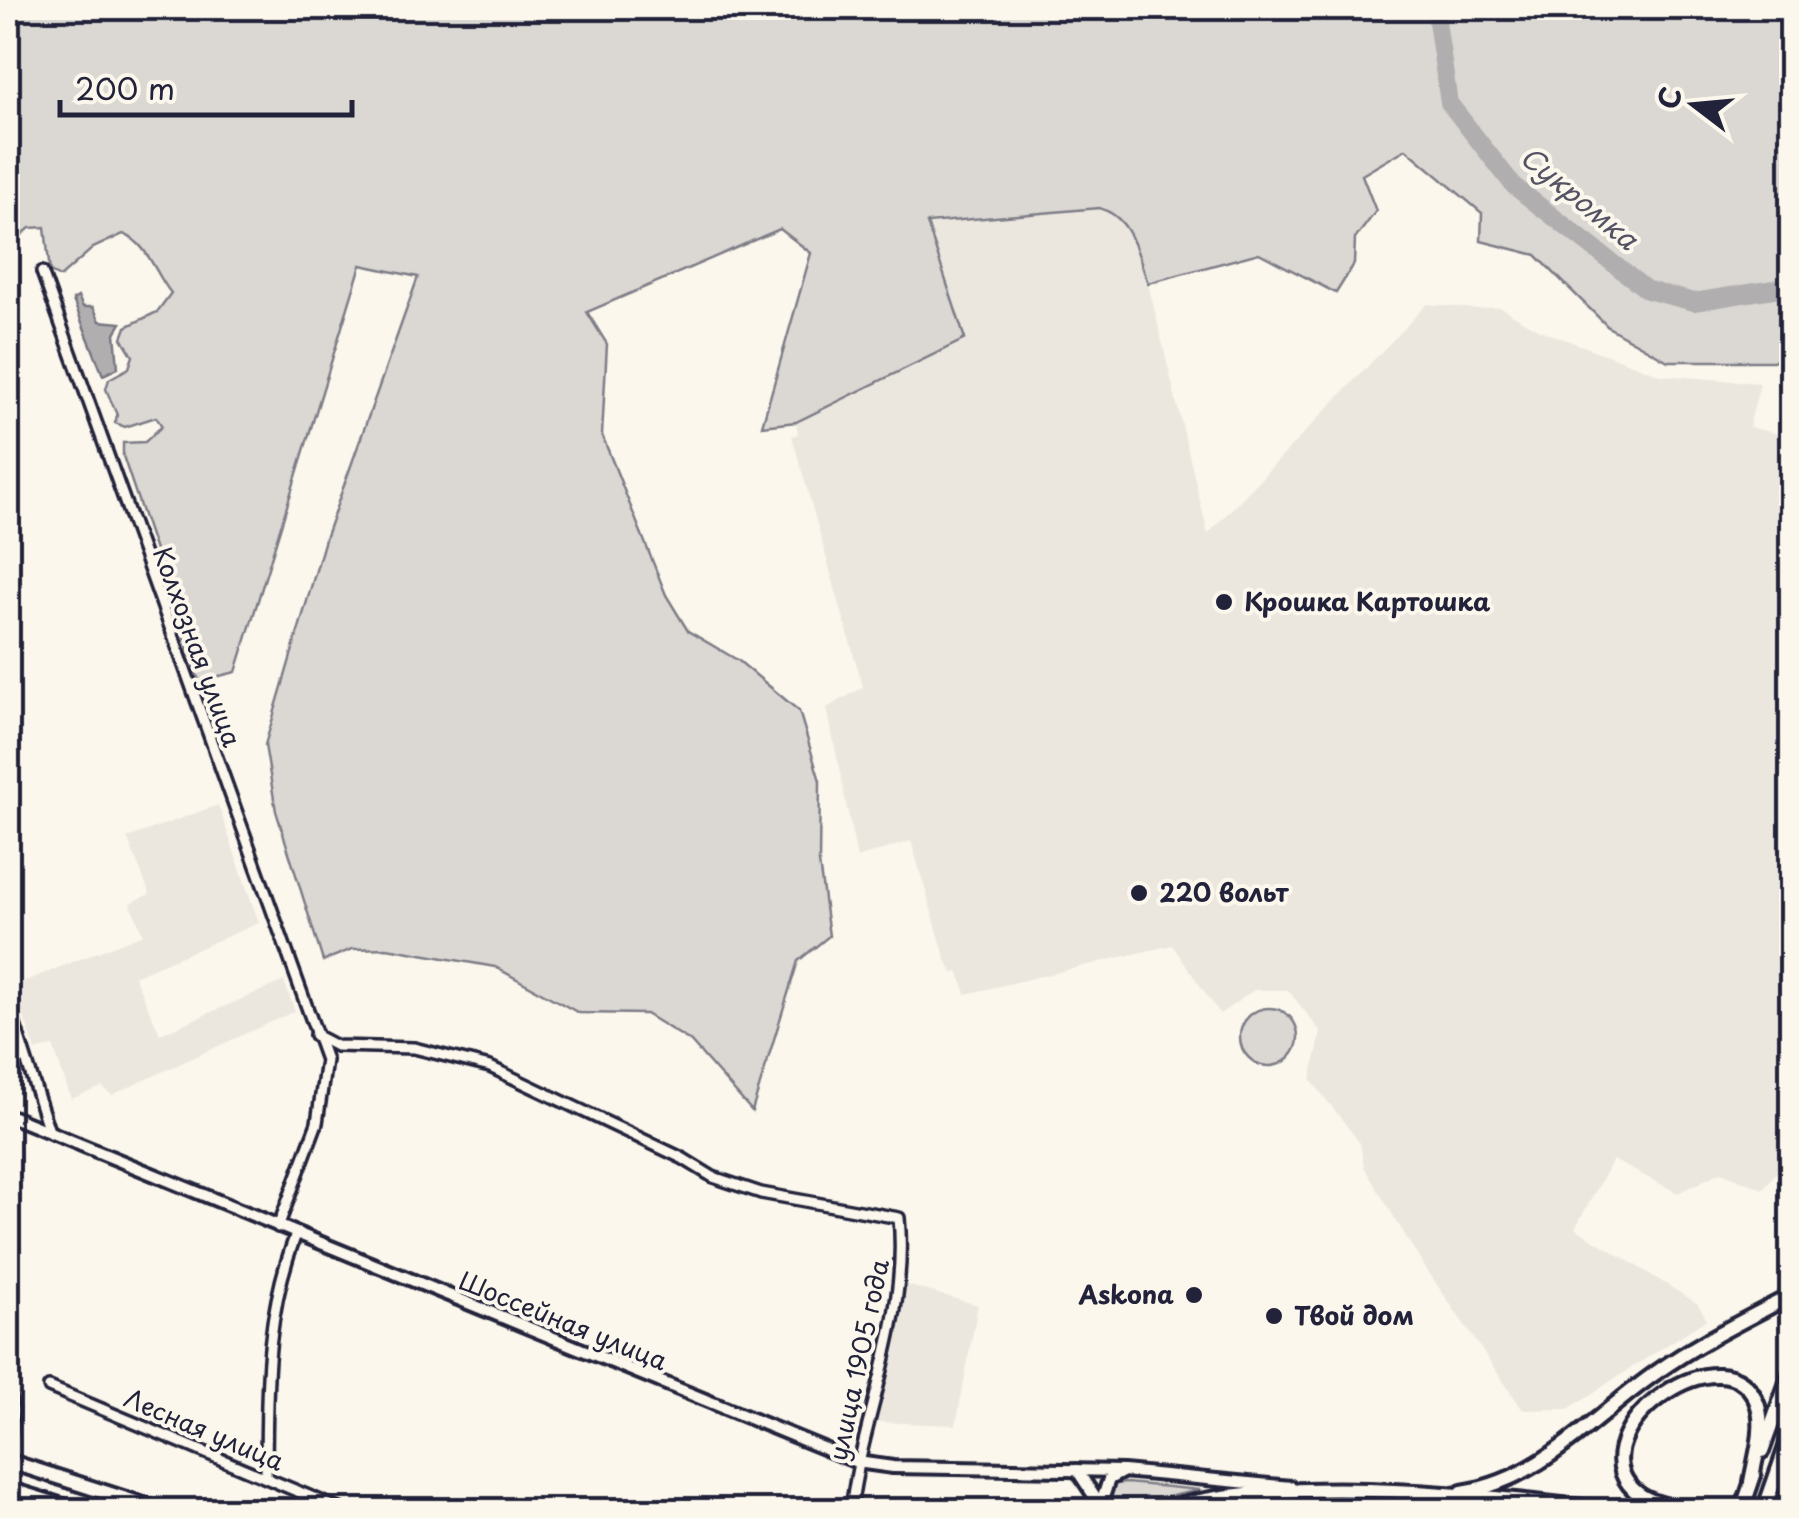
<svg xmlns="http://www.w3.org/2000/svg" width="1799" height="1518" font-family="'Playpen Sans',sans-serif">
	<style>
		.built { fill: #ebe7df }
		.green { fill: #dbd8d3; stroke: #7e7d87; stroke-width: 2.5 }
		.water { fill: #b1aeb0; stroke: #787681; stroke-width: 2.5 }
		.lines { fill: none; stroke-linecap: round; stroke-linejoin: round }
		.river { stroke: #b1aeb0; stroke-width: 18 }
		.minor-casing { stroke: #22223b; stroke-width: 16 }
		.tertiary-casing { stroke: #22223b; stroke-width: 18 }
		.secondary-casing { stroke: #22223b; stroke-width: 20 }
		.minor { stroke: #fbf7ec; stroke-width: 9 }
		.tertiary { stroke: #fbf7ec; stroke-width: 10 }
		.secondary { stroke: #fbf7ec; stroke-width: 12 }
		.poi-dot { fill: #22223b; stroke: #fbf7ec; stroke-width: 4 }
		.labels { text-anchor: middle; stroke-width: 8; stroke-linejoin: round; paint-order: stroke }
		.poi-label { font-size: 25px; font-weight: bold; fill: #22223b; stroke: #fbf7ec; text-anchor: start }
		.street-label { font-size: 25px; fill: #22223b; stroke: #fbf7ec }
		.water-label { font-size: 28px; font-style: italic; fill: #545364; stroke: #fbf7ec }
	</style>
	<rect width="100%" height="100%" fill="#fbf7ec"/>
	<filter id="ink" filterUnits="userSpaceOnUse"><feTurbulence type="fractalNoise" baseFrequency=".01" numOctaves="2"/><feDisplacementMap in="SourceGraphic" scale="20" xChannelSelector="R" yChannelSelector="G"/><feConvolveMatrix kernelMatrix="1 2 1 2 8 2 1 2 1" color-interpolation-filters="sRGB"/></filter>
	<g filter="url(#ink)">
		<!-- built -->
		<g class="built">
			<polygon points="1099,208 1117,213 1129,231 1148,283 1208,534 1427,304 1476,309 1500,307 1537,329 1661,375 1760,383 1749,427 1792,437 1791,1154 1763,1189 1721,1172 1678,1193 1613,1160 1575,1228 1698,1304 1707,1319 1568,1409 1523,1410 1420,1260 1364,1167 1360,1143 1311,1080 1321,1032 1288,990 1254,990 1220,1014 1172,945 966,994 959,972 953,973 946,960 911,841 857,858 827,708 863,687 792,436 798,434 796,422 964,339 926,223"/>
			<polygon points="218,805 259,923 134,976 160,1034 284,981 295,1011 112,1095 102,1087 71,1099 53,1046 36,1051 13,986 143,934 130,903 150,894 127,838"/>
			<polygon points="906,1285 978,1305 956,1425 875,1422"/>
		</g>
		<!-- green -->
		<g class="green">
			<path d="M8,8H1791V354L1773,361H1668L1608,327L1536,255L1481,241L1482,213L1406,149L1362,175L1376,211L1355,239L1354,264L1336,293L1259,253L1148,283C1137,254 1132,217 1099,208L927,223L965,339L796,422L762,426L811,253L780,229L587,312L607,344L602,435L666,595L688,631L739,661L799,711L820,781L819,863L829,936L798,961L752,1111L690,1041L646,1014L579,1013L495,967L387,948L352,949L323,961L276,811L265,745L326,536L418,277L361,265L236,672L199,681L123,456V443L145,442L162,426L156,417L125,427L115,423L117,415L106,389L109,379L129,368L133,356L122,338L126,327L157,312L171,293C156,275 147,242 123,234L93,248L60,277L50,272L45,227L30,228L8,246Z"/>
			<circle cx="1269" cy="1037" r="29"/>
			<polygon points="1115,1484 1127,1483 1200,1490 1106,1510 1106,1498"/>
		</g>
		<!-- water -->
		<polygon class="water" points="78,297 83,307 93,307 100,321 121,323 115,333 118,368 103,375 73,300"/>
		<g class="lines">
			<!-- river -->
			<polyline class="river" points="1435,8 1449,103 1514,186 1647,290 1694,302 1792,286"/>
			<!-- minor casing -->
			<g class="minor-casing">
				<g id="minor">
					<polyline points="42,272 326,1060 317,1123 278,1227"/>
					<polyline points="8,1003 49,1131"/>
					<path d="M315,1035L336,1046L414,1048L490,1067L682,1158L713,1177L761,1193L899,1218C909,1318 863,1413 851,1510"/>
					<polyline points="49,1387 342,1510"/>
					<path d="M266,1477C267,1389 264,1318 296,1234"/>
				</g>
			</g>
			<!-- tertiary casing -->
			<g class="tertiary-casing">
				<g id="tertiary">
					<polyline points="8,1115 857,1462 893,1467 1123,1471 1291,1487"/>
					<polyline points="8,1392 12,1410 8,1445"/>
					<polyline points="1077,1470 1100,1505"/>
					<polyline points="1099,1510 1109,1479 1122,1472"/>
				</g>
			</g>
			<!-- secondary casing -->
			<g class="secondary-casing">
				<g id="secondary">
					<polyline points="1762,1451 1792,1369"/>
					<polyline points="8,1461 160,1510"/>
					<polyline points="8,1489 76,1510"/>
					<path d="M1462,1492C1544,1479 1593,1416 1657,1372C1699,1342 1747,1319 1792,1295"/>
					<path d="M1163,1510C1292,1472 1478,1496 1611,1510"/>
					<path d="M1683,1510C1666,1505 1646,1502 1634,1490C1573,1432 1732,1321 1758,1406C1765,1428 1755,1459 1751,1482"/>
					<polyline points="1742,1510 1754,1475"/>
					<polyline points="1764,1510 1792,1430"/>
				</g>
			</g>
			<!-- minor -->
			<use href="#minor" class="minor"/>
			<!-- tertiary -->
			<use href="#tertiary" class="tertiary"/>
			<!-- secondary -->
			<use href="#secondary" class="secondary"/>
		</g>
	</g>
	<!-- markers -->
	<g class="poi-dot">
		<circle cx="1224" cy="602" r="10"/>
		<circle cx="1139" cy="893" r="10"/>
		<circle cx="1194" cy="1295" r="10"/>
		<circle cx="1274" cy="1316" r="10"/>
	</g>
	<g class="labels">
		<!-- poi labels -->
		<g class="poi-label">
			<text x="1244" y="611">Крошка Картошка</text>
			<text x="1159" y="902">220 вольт</text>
			<text x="1174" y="1304" text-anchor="end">Askona</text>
			<text x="1294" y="1325">Твой дом</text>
		</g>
		<!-- street labels -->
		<g class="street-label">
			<text transform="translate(197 647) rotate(70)" y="9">Колхозная улица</text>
			<text transform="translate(563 1321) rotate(22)" y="9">Шоссейная улица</text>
			<text transform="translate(859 1360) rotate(-78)" y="9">улица 1905 года</text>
			<text transform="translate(204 1430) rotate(23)" y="9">Лесная улица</text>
		</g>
		<!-- water labels -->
		<g class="water-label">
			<text transform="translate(1579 198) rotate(40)" y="10">Сукромка</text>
		</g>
	</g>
	<!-- margin -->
	<rect width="1799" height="1518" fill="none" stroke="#fbf7ec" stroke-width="40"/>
	<rect x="20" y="20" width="1759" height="1478" fill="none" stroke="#22223b" stroke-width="4" filter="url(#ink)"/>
	<!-- north arrow -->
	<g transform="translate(1694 105) rotate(286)" stroke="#fbf7ec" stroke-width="8" paint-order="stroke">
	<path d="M0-8L18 38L0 25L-18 38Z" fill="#22223b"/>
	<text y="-15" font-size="28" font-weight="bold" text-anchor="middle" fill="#22223b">С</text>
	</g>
	<!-- scale -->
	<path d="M60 100v15h292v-15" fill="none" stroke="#22223b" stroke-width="5"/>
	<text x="75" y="100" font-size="30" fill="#22223b" stroke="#fbf7ec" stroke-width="8" paint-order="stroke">200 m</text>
</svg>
